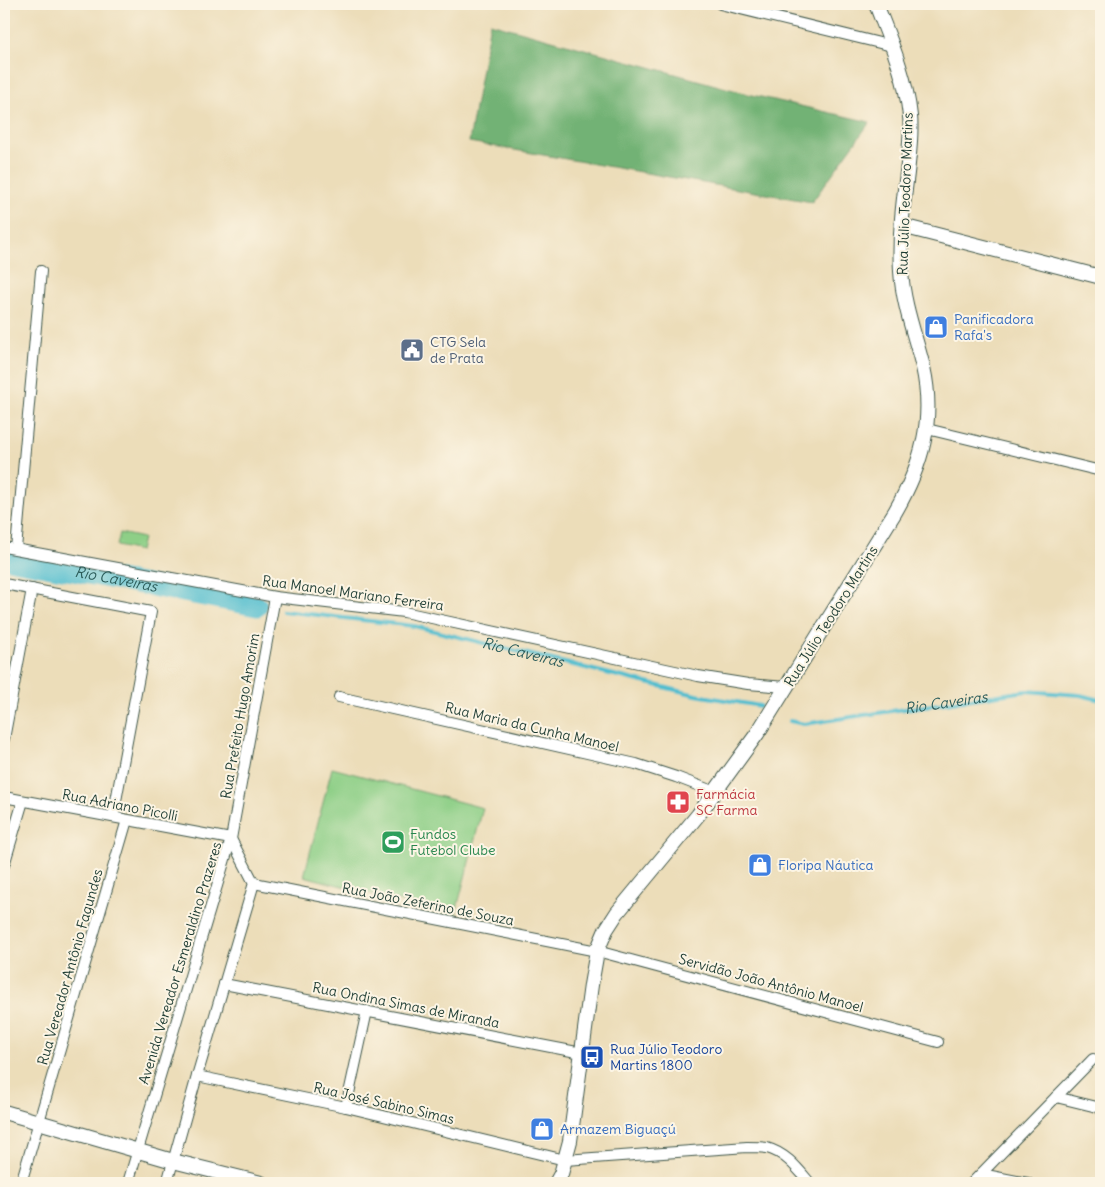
<svg xmlns="http://www.w3.org/2000/svg" width="1105" height="1187" font-family="Delius,sans-serif">
	<style>
		.green { fill: #8ecf87; stroke: #56865e }
		.forest { fill: #72b274; stroke: #487854 }
		.lines { fill: none; stroke-linecap: round; stroke-linejoin: round }
		.stream { stroke: #53becf; stroke-width: 4 }
		.river { stroke: #53becf; stroke-width: 21 }
		.street-casing { stroke: #3e5548; stroke-width: 12 }
		.secondary-casing { stroke: #3e5548; stroke-width: 16 }
		.street { stroke: #fff; stroke-width: 10 }
		.secondary { stroke: #fff; stroke-width: 14 }
		.labels { text-anchor: middle; stroke-width: 4; stroke-linejoin: round; paint-order: stroke }
		.street-label { font-size: 14px; fill: #1f3d34; stroke: #fcf5e5 }
		.shop-label { font-size: 14px; fill: #366cbe; stroke: #fcf5e5; text-anchor: start }
		.service-label { font-size: 14px; fill: #4e5e75; stroke: #fcf5e5; text-anchor: start }
		.health-label { font-size: 14px; fill: #be3a42; stroke: #fcf5e5; text-anchor: start }
		.leisure-label { font-size: 14px; fill: #27864d; stroke: #fcf5e5; text-anchor: start }
		.transit-label { font-size: 14px; fill: #164399; stroke: #fcf5e5; text-anchor: start }
		.water-label { font-size: 15px; font-style: italic; fill: #2c5d5b; stroke: #fcf5e5 }
	</style>
	<rect width="100%" height="100%" fill="#fcf5e5"/>
	<filter id="ink" filterUnits="userSpaceOnUse"><feTurbulence type="fractalNoise" baseFrequency=".02" numOctaves="2"/><feDisplacementMap in="SourceGraphic" scale="10" xChannelSelector="R" yChannelSelector="G"/><feConvolveMatrix kernelMatrix="1 2 1 2 8 2 1 2 1" color-interpolation-filters="sRGB"/></filter>
	<filter id="wash" filterUnits="userSpaceOnUse"><feTurbulence type="fractalNoise" baseFrequency=".0096" numOctaves="4" result="noise"/><feDisplacementMap in="SourceGraphic" scale="20" xChannelSelector="R" yChannelSelector="G"/><feGaussianBlur stdDeviation="1.12" result="paint"/><feColorMatrix in="noise" values="0 0 0 0 0 0 0 0 0 0 0 0 0 0 0 0 0 1.4 0 .05"/><feComposite in="paint" operator="in"/></filter>
	<g filter="url(#wash)">
		<rect width="100%" height="100%" fill="#ecddb9"/>
		<!-- green -->
		<g class="green">
			<polygon points="120,533 143,538 140,551 117,546"/>
			<polygon points="332,768 483,808 455,916 304,876"/>
		</g>
		<!-- forest -->
		<polygon class="forest" points="490,23 748,94 870,122 812,202 469,142"/>
		<g class="lines">
			<!-- stream -->
			<g class="stream">
				<path id="s1" d="M283,611L414,626L696,695L760,706"/>
				<path id="s2" d="M790,721L804,724L1026,691L1080,695L1101,700"/>
			</g>
			<!-- river -->
			<path class="river" id="s3" d="M4,558L257,606"/>
		</g>
	</g>
	<g filter="url(#ink)">
		<g class="lines">
			<!-- street casing -->
			<g class="street-casing">
				<g id="street">
					<polyline points="720,4 892,46"/>
					<polyline points="927,429 1101,471"/>
					<polyline points="4,547 275,597 404,612 698,676 748,684 786,687"/>
					<polyline points="16,549 41,271"/>
					<polyline points="4,584 151,612 113,817"/>
					<polyline points="339,697 636,764 676,777 715,792"/>
					<polyline points="4,739 32,589"/>
					<polyline points="4,797 231,839"/>
					<polyline points="4,865 23,801"/>
					<polyline points="254,883 597,951 938,1042"/>
					<polyline points="224,984 582,1053"/>
					<path d="M197,1076L346,1107L565,1160L747,1147C754,1147 761,1147 767,1148C786,1153 798,1169 810,1183"/>
					<polyline points="1056,1097 1101,1108"/>
					<polyline points="346,1107 367,1011"/>
					<polyline points="981,1174 1028,1183"/>
					<polyline points="21,1183 127,820"/>
					<polyline points="128,1183 231,839 275,597"/>
					<polyline points="167,1183 197,1076 254,883 231,839"/>
					<polyline points="972,1183 1093,1059"/>
				</g>
			</g>
			<!-- secondary casing -->
			<g class="secondary-casing">
				<g id="secondary">
					<polyline points="902,226 1101,277"/>
					<polyline points="4,1112 173,1161 261,1183"/>
					<path d="M556,1183L561,1174L570,1141L591,985L597,951L606,930L617,913L698,815L757,734L895,512C922,465 935,420 923,367C915,335 903,304 901,271C899,238 903,205 907,173C909,154 912,134 910,116C906,77 890,40 876,4"/>
				</g>
			</g>
			<!-- street -->
			<use href="#street" class="street"/>
			<!-- secondary -->
			<use href="#secondary" class="secondary"/>
		</g>
	</g>
	<!-- icons -->
	<defs>
		<g id="shop-square" transform="scale(1.25)"><rect x="-9" y="-9" width="18" height="18" rx="4" fill="#3f7fe0" stroke="#fcf5e5"/><path d="M-5-2.5h2.3a2.7 3.5 0 0 1 5.4 0H5L5.5 6h-11ZM-1.5-2.5h3a1.5 2.3 0 0 0-3 0Z" fill="#fff"/></g>
		<g id="civic-square" transform="scale(1.25)"><rect x="-9" y="-9" width="18" height="18" rx="4" fill="#5c6f8a" stroke="#fcf5e5"/><path d="M-.6-6.5H3V-4.5H.6V-3L4-1V1h2V6H-6V1h2V-1L-.6-3ZM-1.2 2.5V6h2.4V2.5Z" fill="#fff"/></g>
		<g id="pharmacy-square" transform="scale(1.25)"><rect x="-9" y="-9" width="18" height="18" rx="4" fill="#e0444e" stroke="#fcf5e5"/><path d="M-2-6h4v4h4v4h-4v4h-4v-4h-4v-4h4Z" fill="#fff"/></g>
		<g id="stadium-square" transform="scale(1.25)"><rect x="-9" y="-9" width="18" height="18" rx="4" fill="#2e9e5b" stroke="#fcf5e5"/><path d="M0-5a6.5 5 0 1 0 0 10a6.5 5 0 1 0 0-10ZM-3.5-1.8h7v3.6h-7Z" fill="#fff"/></g>
		<g id="bus-square" transform="scale(1.25)"><rect x="-9" y="-9" width="18" height="18" rx="4" fill="#1a4fb4" stroke="#fcf5e5"/><path d="M-5-6H5V4H4V6H2V4H-2V6H-4V4H-5ZM-3.5-4V0h7V-4ZM-3.5 1.2v1.5H-2V1.2ZM2 1.2v1.5H3.5V1.2Z" fill="#fff"/></g>
	</defs>
	<g fill-rule="evenodd">
		<use href="#shop-square" x="936" y="327"/>
		<use href="#civic-square" x="412" y="350"/>
		<use href="#pharmacy-square" x="678" y="802"/>
		<use href="#stadium-square" x="393" y="842"/>
		<use href="#shop-square" x="760" y="865"/>
		<use href="#bus-square" x="592" y="1057"/>
		<use href="#shop-square" x="542" y="1129"/>
	</g>
	<g class="labels">
		<!-- street labels -->
		<g class="street-label">
			<text transform="translate(905 194) rotate(-88)" y="5">Rua Júlio Teodoro Martins</text>
			<text transform="translate(353 593) rotate(8)" y="5">Rua Manoel Mariano Ferreira</text>
			<text transform="translate(831 616) rotate(-58)" y="5">Rua Júlio Teodoro Martins</text>
			<text transform="translate(240 716) rotate(-80)" y="5">Rua Prefeito Hugo Amorim</text>
			<text transform="translate(532 727) rotate(13)" y="5">Rua Maria da Cunha Manoel</text>
			<text transform="translate(120 805) rotate(11)" y="5">Rua Adriano Picolli</text>
			<text transform="translate(428 904) rotate(11)" y="5">Rua João Zeferino de Souza</text>
			<text transform="translate(180 963) rotate(-73)" y="5">Avenida Vereador Esmeraldino Prazeres</text>
			<text transform="translate(70 967) rotate(-74)" y="5">Rua Vereador Antônio Fagundes</text>
			<text transform="translate(771 983) rotate(15)" y="5">Servidão João Antônio Manoel</text>
			<text transform="translate(406 1005) rotate(11)" y="5">Rua Ondina Simas de Miranda</text>
			<text transform="translate(384 1103) rotate(13)" y="5">Rua José Sabino Simas</text>
		</g>
		<!-- shop labels -->
		<g class="shop-label">
			<text x="954" y="324">Panificadora<tspan x="954" dy="16">Rafa's</tspan></text>
			<text x="778" y="870">Floripa Náutica</text>
			<text x="560" y="1134">Armazem Biguaçú</text>
		</g>
		<!-- service labels -->
		<g class="service-label">
			<text x="430" y="347">CTG Sela<tspan x="430" dy="16">de Prata</tspan></text>
		</g>
		<!-- health labels -->
		<g class="health-label">
			<text x="696" y="799">Farmácia<tspan x="696" dy="16">SC Farma</tspan></text>
		</g>
		<!-- leisure labels -->
		<g class="leisure-label">
			<text x="410" y="839">Fundos<tspan x="410" dy="16">Futebol Clube</tspan></text>
		</g>
		<!-- transit labels -->
		<g class="transit-label">
			<text x="610" y="1054">Rua Júlio Teodoro<tspan x="610" dy="16">Martins 1800</tspan></text>
		</g>
		<!-- water labels -->
		<g class="water-label">
			<text dy="5" stroke="none"><textPath href="#s3" startOffset="114">Rio Caveiras</textPath></text>
			<text dy="5" stroke="none"><textPath href="#s1" startOffset="244">Rio Caveiras</textPath></text>
			<text dy="5" stroke="none"><textPath href="#s2" startOffset="158">Rio Caveiras</textPath></text>
		</g>
	</g>
	<!-- margin -->
	<rect width="1105" height="1187" fill="none" stroke="#fcf5e5" stroke-width="20"/>
</svg>
